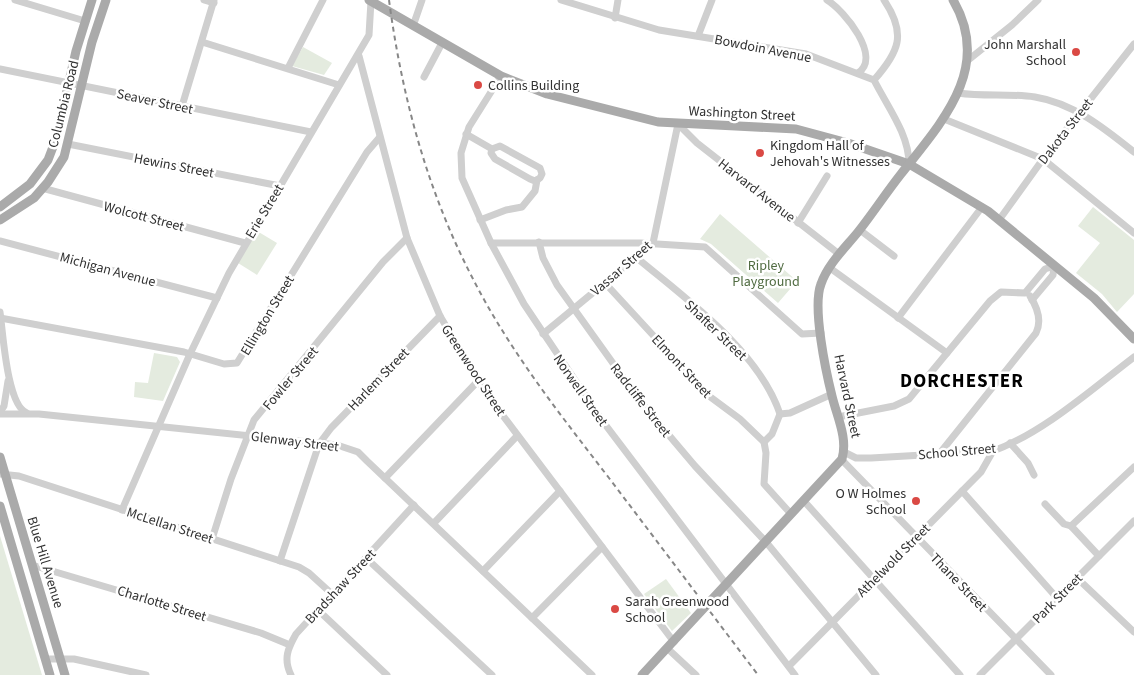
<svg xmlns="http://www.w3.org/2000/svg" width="1134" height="675" font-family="'Source Sans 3',sans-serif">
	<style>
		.green { fill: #e4ebdf }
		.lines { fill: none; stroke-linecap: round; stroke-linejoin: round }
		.minor { stroke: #cfcfcf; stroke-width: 7 }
		.major { stroke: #aaa; stroke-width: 9 }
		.rail { stroke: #878787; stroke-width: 2; stroke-dasharray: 5 4; stroke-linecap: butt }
		.poi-dot { fill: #da4944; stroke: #fff; stroke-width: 2 }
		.labels { text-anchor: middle; stroke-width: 5; stroke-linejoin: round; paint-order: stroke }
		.poi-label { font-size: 14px; fill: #323232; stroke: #fff; text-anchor: start }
		.street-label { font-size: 14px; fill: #323232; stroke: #fff }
		.park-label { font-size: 14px; fill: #516c42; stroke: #fff }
		.district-label { font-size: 19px; font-weight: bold; letter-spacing: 1px; fill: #000; stroke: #fff }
	</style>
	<rect width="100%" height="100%" fill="#fff"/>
	<!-- green -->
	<g class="green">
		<polygon points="303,47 332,63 324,75 292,66"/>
		<polygon points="1093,207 1134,240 1134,294 1117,312 1102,294 1076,273 1100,243 1078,226"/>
		<polygon points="720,214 797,281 778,303 711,244 700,239"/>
		<polygon points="257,231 277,243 257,275 238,263"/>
		<polygon points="154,353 177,357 180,362 163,401 134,397 135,382 148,383"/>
		<polygon points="0,536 42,675 0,675"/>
		<polygon points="666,579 691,613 672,631 644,594"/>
	</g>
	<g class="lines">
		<!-- minor -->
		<g class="minor">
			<polyline points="15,0 85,21"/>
			<polyline points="204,0 214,3"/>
			<path d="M561,0L659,30L806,54L874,80C887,106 909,134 909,164"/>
			<path d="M827,0C845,11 882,57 858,73"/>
			<polyline points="615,18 618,0"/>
			<polyline points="413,26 422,0"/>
			<polyline points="698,36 712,0"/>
			<polyline points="202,42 339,85"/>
			<polyline points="359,56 407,238 440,316 485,392 674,642"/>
			<polyline points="967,61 1012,25 1038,0"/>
			<polyline points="288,68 323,0"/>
			<polyline points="0,69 311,132"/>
			<polyline points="501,76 469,127 461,153 462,178 491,243 524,304 601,419 795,675"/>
			<polyline points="424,77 442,43"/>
			<path d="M874,80C899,52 907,34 884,0"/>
			<path d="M958,93C984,97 1009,93 1035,97C1073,103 1104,128 1134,152"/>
			<polyline points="182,106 214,0"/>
			<polyline points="944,119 1043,159 1134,233"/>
			<polyline points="678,124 697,143 839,254"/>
			<polyline points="466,134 492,149 491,153 495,159 530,179 535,181 540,178 542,174 540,168 500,146 492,149"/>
			<polyline points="68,144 280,186"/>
			<polyline points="42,188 245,243"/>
			<polyline points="480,220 506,210 522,207 535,191 537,180"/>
			<polyline points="999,220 1043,159 1134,44"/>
			<polyline points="798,223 827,176"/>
			<polyline points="860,230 894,256"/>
			<polyline points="0,241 217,298"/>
			<polyline points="539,242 543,258 557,285 640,401 695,466 766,542 876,675"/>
			<polyline points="491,243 641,243 705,247 802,334 821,333"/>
			<path d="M637,258C686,299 759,351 780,414"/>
			<polyline points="830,268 947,353"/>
			<polyline points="605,283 709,396 740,419 764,442 766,453 764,484 791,514"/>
			<path d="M0,312C3,333 7,406 27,413"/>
			<polyline points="0,318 184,352 224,364 237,363 367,152 379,138"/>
			<polyline points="898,318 982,207"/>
			<polyline points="543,334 653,243 678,124"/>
			<polyline points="0,412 4,406 8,381"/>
			<polyline points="0,414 39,414 337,445 358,452 367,461 592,675"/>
			<polyline points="780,414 790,413 832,394"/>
			<polyline points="838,417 894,406 909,399 990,301 1001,292 1025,293 1045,269 1054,266 1053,275 1032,300"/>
			<polyline points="764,442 772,434 780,414"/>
			<polyline points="1010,443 1028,463 1034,475"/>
			<path d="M844,452L856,458H871L993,451C1043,433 1092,389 1134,357"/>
			<path d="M940,453L1036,333C1042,321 1037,307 1030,296"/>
			<polyline points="841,459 1051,675"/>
			<polyline points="0,474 19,476 299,567 309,573 332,594"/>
			<polyline points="385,478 478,381"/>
			<polyline points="962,491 1057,598"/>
			<polyline points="804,501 960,675"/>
			<polyline points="1045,504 1064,524 1071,526 1099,556"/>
			<polyline points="122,510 190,354 229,273 369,35 371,1"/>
			<polyline points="434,523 517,436"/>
			<polyline points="1071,526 1134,467"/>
			<polyline points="212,539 231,479 254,420 383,262 407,238"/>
			<polyline points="366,558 492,675"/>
			<polyline points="280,561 319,444 331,428 440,316"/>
			<polyline points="32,565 261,633 290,645"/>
			<polyline points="483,571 560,491"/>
			<polyline points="1077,578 1134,632"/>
			<polyline points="318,610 387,675"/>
			<polyline points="532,618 602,547"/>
			<polyline points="667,648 696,675"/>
			<polyline points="45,659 74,659 146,675"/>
			<polyline points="789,666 981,472 993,451"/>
			<path d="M291,675C283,659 288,648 296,634L414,505"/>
			<polyline points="980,675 1134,521"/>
		</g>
		<!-- major -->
		<g class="major">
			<polyline points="369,0 501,76 547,94 658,122 796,129 848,143 909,164 988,211 1094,298 1134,339"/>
			<polyline points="0,207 30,184 48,160 56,139 76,51 92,0"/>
			<polyline points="0,220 34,198 48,182 64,157 92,42 106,0"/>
			<polyline points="0,457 65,675"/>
			<polyline points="0,506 50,675"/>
			<path d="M642,675L842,459C848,438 837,417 832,396C826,372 812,307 821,284C828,264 845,248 858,232C873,213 886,193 901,174C942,122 993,68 953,0"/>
		</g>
		<!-- rail -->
		<path class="rail" d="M389,0C402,97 427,190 472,277C509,350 559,413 609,478C659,544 708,609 758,675"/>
	</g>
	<!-- markers -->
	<g class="poi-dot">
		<circle cx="1076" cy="52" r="5"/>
		<circle cx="478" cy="85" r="5"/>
		<circle cx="760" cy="153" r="5"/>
		<circle cx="916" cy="501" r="5"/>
		<circle cx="615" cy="609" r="5"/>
	</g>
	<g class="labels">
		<!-- poi labels -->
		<g class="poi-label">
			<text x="1066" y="49" text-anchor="end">John Marshall<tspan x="1066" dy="16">School</tspan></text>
			<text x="488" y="90">Collins Building</text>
			<text x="770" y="150">Kingdom Hall of<tspan x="770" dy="16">Jehovah's Witnesses</tspan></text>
			<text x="906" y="498" text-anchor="end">O W Holmes<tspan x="906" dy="16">School</tspan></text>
			<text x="625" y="606">Sarah Greenwood<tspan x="625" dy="16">School</tspan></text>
		</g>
		<!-- street labels -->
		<g class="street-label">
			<text transform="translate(763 48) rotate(11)" y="5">Bowdoin Avenue</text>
			<text transform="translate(155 101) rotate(12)" y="5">Seaver Street</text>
			<text transform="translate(63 104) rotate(-76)" y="5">Columbia Road</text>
			<text transform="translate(742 113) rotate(3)" y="5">Washington Street</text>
			<text transform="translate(1065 131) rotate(-52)" y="5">Dakota Street</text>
			<text transform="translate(174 165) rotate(11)" y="5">Hewins Street</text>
			<text transform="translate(757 190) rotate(38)" y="5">Harvard Avenue</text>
			<text transform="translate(264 211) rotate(-59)" y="5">Erie Street</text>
			<text transform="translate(144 216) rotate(15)" y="5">Wolcott Street</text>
			<text transform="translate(621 268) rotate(-41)" y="5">Vassar Street</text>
			<text transform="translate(108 269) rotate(15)" y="5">Michigan Avenue</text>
			<text transform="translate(267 315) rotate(-59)" y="5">Ellington Street</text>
			<text transform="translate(716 330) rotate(44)" y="5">Shafter Street</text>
			<text transform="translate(682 366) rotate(47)" y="5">Elmont Street</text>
			<text transform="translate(474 370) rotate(57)" y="5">Greenwood Street</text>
			<text transform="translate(290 378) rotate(-50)" y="5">Fowler Street</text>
			<text transform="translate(378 379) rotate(-46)" y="5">Harlem Street</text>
			<text transform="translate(581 390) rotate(55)" y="5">Norwell Street</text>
			<text transform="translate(848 396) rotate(78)" y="5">Harvard Street</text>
			<text transform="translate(641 400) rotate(52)" y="5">Radcliffe Street</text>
			<text transform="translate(295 441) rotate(7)" y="5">Glenway Street</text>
			<text transform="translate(957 451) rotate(-5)" y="5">School Street</text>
			<text transform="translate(170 525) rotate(18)" y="5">McLellan Street</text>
			<text transform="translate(893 560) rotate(-45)" y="5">Athelwold Street</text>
			<text transform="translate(46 562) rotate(73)" y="5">Blue Hill Avenue</text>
			<text transform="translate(959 582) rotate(46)" y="5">Thane Street</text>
			<text transform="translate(340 586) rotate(-47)" y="5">Bradshaw Street</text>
			<text transform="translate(1057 598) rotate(-45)" y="5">Park Street</text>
			<text transform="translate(162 603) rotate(17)" y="5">Charlotte Street</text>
		</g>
		<!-- park labels -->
		<g class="park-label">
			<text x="766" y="270">Ripley<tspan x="766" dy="16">Playground</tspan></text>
		</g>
		<!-- district labels -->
		<g class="district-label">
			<text x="962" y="387">DORCHESTER</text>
		</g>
	</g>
</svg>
